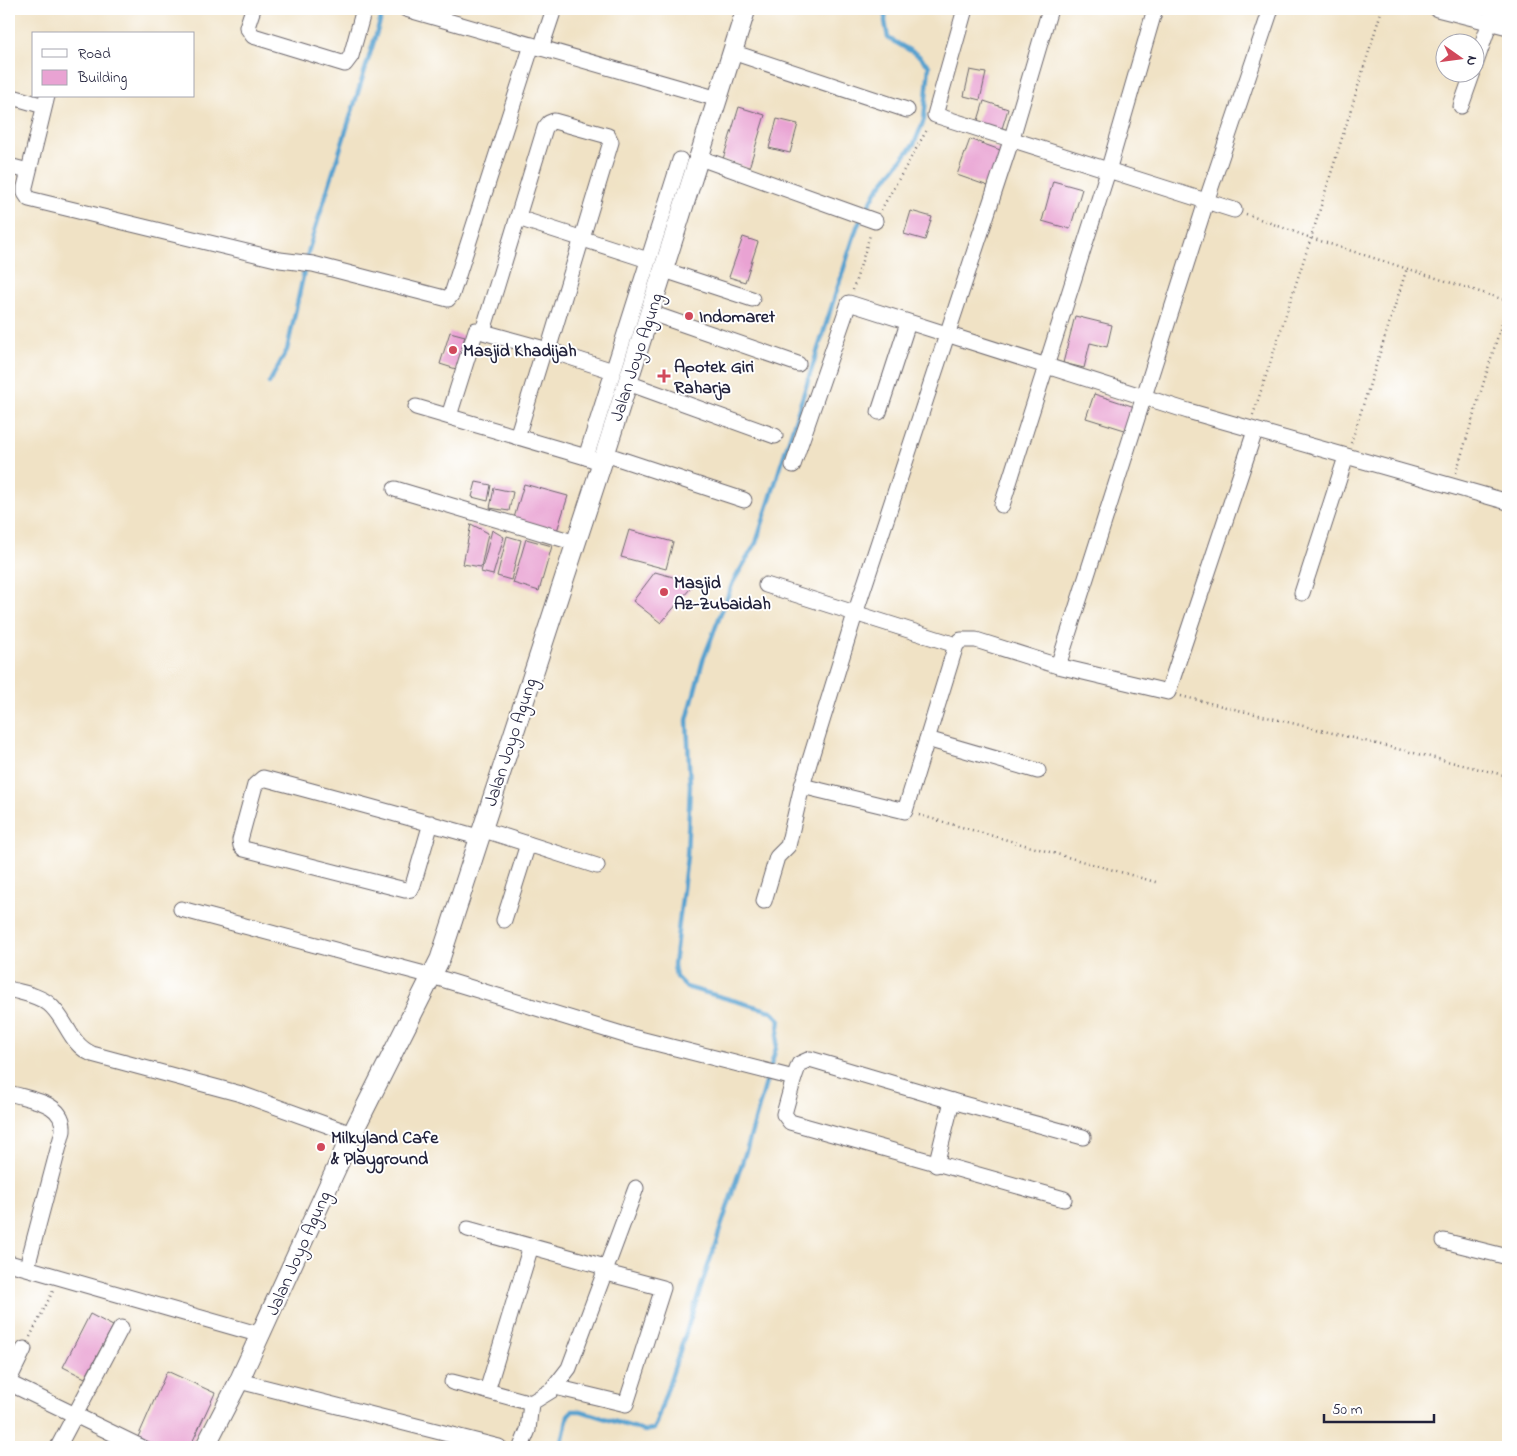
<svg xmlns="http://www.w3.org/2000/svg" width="1517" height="1456" font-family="'Indie Flower',sans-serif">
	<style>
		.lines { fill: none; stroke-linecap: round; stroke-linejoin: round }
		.stream { stroke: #57a1cf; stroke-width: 4.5 }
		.building { fill: #e9a3d3 }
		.minor-casing { stroke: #6a656b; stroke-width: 17 }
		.major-casing { stroke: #6a656b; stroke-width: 21 }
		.path { stroke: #6a656b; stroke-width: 2.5; stroke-dasharray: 1 4; stroke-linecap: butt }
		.minor { stroke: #fff; stroke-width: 15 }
		.major { stroke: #fff; stroke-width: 19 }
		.poi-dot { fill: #d1495b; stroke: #fff; stroke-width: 2 }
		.labels { text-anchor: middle; stroke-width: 4; stroke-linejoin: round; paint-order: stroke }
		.poi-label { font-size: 18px; font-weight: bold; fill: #22223b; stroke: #fff; text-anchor: start }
		.street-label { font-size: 18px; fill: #22223b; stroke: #fff }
	</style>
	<rect width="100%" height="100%" fill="#fff"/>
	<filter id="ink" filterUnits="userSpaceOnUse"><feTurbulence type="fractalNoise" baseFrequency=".02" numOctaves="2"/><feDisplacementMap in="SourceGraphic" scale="10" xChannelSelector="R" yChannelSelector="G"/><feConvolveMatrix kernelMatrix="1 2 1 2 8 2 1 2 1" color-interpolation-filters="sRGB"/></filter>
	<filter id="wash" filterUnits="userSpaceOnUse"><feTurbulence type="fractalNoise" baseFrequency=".0096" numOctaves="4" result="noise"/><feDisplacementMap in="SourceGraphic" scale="20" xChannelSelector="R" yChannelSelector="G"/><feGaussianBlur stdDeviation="1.12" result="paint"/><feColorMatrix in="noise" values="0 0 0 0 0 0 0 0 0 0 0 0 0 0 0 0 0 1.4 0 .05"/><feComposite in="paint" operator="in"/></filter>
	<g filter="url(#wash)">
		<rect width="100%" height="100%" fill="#f0e2c5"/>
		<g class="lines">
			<!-- stream -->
			<g class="stream">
				<polyline points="269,383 287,350 309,249 384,9"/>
				<polyline points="561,1447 568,1415 572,1411 581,1411 645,1431 654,1429 748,1145 776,1048 780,1020 771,1011 686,987 676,977 674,965 687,856 690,785 687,720 703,660 733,582 756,543 857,227 877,190 914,144 924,120 929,66 918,55 888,38 885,21 886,9"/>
			</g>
		</g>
		<g id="blocks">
			<!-- building -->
			<g class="building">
				<polygon points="970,70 986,73 980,100 964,96"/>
				<polygon points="984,101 1008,109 1000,135 976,127"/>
				<polygon points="739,107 765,115 749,168 723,159"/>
				<polygon points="777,119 798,124 790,153 769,148"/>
				<polygon points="970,139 1003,151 991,187 957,175"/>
				<polygon points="1053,181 1082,189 1070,229 1042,221"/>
				<polygon points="911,211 932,217 925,240 904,234"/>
				<polygon points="743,237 758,242 745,282 729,277"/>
				<polygon points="1075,316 1112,325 1107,347 1090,343 1084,368 1063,363"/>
				<polygon points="450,332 465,336 456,369 440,364"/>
				<polygon points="1094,394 1135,407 1128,431 1086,418"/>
				<polygon points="476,482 491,485 488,501 472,497"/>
				<polygon points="524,484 568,496 557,531 514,518"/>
				<polygon points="494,488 513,492 509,511 490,508"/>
				<polygon points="471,524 488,533 481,567 463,564"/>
				<polygon points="492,530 504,537 493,575 481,572"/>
				<polygon points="629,530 673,542 666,569 621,557"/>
				<polygon points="507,536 521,540 511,580 497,576"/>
				<polygon points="526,539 552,546 539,591 513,583"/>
				<polygon points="655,572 695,583 661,623 633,601"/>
				<polygon points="90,1314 113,1326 85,1378 63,1367"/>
				<polygon points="167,1371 215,1393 190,1447 161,1447 138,1437"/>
			</g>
		</g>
	</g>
	<g filter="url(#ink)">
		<use href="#blocks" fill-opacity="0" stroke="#6a656b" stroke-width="1"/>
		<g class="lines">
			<!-- minor casing -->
			<g class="minor-casing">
				<g id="minor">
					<polyline points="253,9 247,27 253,36 345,64 351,56 364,9"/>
					<polyline points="406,9 718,99"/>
					<polyline points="965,9 935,115 1234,210"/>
					<polyline points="1437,9 1508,27"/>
					<polyline points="1490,9 1508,13"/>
					<polyline points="541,48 554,9"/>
					<polyline points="732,52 907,110"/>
					<polyline points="1474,68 1490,22"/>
					<polyline points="9,96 44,106"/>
					<polyline points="47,96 25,187 25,193 29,199 280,260 313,264 448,299 452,294 532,45"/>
					<polyline points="1461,106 1473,72"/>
					<polyline points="700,158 875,221"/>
					<polyline points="9,166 28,171"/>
					<polyline points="518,218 648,260"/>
					<polyline points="664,270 752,299"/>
					<polyline points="651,313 798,364"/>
					<polyline points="548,350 613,371"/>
					<polyline points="628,383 775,436"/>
					<polyline points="416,407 586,457"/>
					<polyline points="879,412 908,323"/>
					<polyline points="449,416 476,330 548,350 611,142 608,136 554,121 549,123 545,128 483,331"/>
					<polyline points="517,437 544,349"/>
					<polyline points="605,454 744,500"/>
					<polyline points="602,463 586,457 680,160"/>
					<polyline points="793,465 849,303 1188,411 1508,502"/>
					<polyline points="395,489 576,543"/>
					<polyline points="1002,505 1108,171 1155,9"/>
					<polyline points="766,585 956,645"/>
					<polyline points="1302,593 1346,457"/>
					<polyline points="1058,666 1168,692 1255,431"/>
					<polyline points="927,739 1038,771"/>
					<polyline points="802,786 905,811 956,645 961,640 976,640 1058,666 1206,202 1271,9"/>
					<path d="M431,823L413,885L411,889L405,890L244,849L241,846L240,840L255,785L263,778C335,797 407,817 478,837"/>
					<polyline points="481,829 597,866"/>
					<polyline points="764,901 777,857 788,846 802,786 855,614 1011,141 1050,9"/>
					<polyline points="181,909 432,976 628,1036 794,1078 799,1064 810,1059 952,1101 936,1165"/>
					<polyline points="504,920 528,844"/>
					<path d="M9,989C22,993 38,995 49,1004C67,1019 69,1044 92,1054L241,1094L352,1134"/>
					<polyline points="794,1078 784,1114 790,1122 1064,1199"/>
					<path d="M9,1093C31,1100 65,1102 63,1131L27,1267"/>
					<polyline points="952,1101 1083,1137"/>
					<polyline points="468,1229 605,1267"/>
					<polyline points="1444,1241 1508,1257"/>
					<polyline points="531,1246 487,1391 531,1403 552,1390 569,1368 636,1188"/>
					<polyline points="9,1263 261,1335"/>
					<polyline points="9,1380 24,1349"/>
					<polyline points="239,1381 499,1447"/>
					<polyline points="452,1382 487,1391"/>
					<polyline points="9,1383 141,1447"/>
					<polyline points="555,1387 626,1404 663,1288 603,1272"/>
					<polyline points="58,1447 121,1328"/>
					<polyline points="521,1447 528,1430 531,1403"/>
				</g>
			</g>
			<!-- major casing -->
			<g class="major-casing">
				<polyline id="major" points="205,1447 239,1381 352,1134 440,959 605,454 746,9"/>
			</g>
			<!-- path -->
			<g class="path">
				<polyline points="881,210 928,128"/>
				<polyline points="1246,214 1311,238 1508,301"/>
				<polyline points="853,290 870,235"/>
				<polyline points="1253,415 1311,238 1382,9"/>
				<polyline points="1351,443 1407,268"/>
				<polyline points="1456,473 1508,303"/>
				<polyline points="1181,696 1508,776"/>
				<polyline points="919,815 1159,883"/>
				<polyline points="30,1337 53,1291"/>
			</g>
			<!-- minor -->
			<use href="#minor" class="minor"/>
			<!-- major -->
			<use href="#major" class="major"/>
		</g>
	</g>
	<!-- markers -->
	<g class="poi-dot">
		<circle cx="689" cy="316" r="5"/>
		<circle cx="453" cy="350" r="5"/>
		<path d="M661.5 368.5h5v5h5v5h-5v5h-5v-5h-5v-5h5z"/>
		<circle cx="664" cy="592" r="5"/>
		<circle cx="321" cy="1147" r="5"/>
	</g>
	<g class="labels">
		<!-- poi labels -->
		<g class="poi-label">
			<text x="699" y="322">Indomaret</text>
			<text x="463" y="356">Masjid Khadijah</text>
			<text x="674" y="372">Apotek Giri<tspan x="674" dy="21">Raharja</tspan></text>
			<text x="674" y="588">Masjid<tspan x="674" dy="21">Az-Zubaidah</tspan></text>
			<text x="331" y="1143">Milkyland Cafe<tspan x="331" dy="21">&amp; Playground</tspan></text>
		</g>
		<!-- street labels -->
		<g class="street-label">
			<text transform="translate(636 357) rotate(-72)" y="6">Jalan Joyo Agung</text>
			<text transform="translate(510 742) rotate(-72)" y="6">Jalan Joyo Agung</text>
			<text transform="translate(298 1253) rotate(-66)" y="6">Jalan Joyo Agung</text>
		</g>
	</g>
	<!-- margin -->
	<rect width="1517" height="1456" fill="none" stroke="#fff" stroke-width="30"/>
	<!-- legend -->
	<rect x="32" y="32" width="162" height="65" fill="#ffffff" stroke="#a7a7b1"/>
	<rect x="42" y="49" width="25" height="8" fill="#ffffff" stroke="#a7a7b1"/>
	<text x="78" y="58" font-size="15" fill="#22223b">Road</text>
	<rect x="42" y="70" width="25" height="15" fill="#e9a3d3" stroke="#a7a7b1"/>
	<text x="78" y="82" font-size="15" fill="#22223b">Building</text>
	<!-- north arrow -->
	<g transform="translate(1460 58) rotate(104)"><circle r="24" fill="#ffffff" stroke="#a7a7b1"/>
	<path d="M0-4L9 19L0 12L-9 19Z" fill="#d1495b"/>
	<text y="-8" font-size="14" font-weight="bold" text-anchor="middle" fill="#22223b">N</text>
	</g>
	<!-- scale -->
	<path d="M1324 1414v8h110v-8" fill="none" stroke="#22223b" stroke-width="2.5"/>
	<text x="1332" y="1414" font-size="15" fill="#22223b" stroke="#ffffff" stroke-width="4" paint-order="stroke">50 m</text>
</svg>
